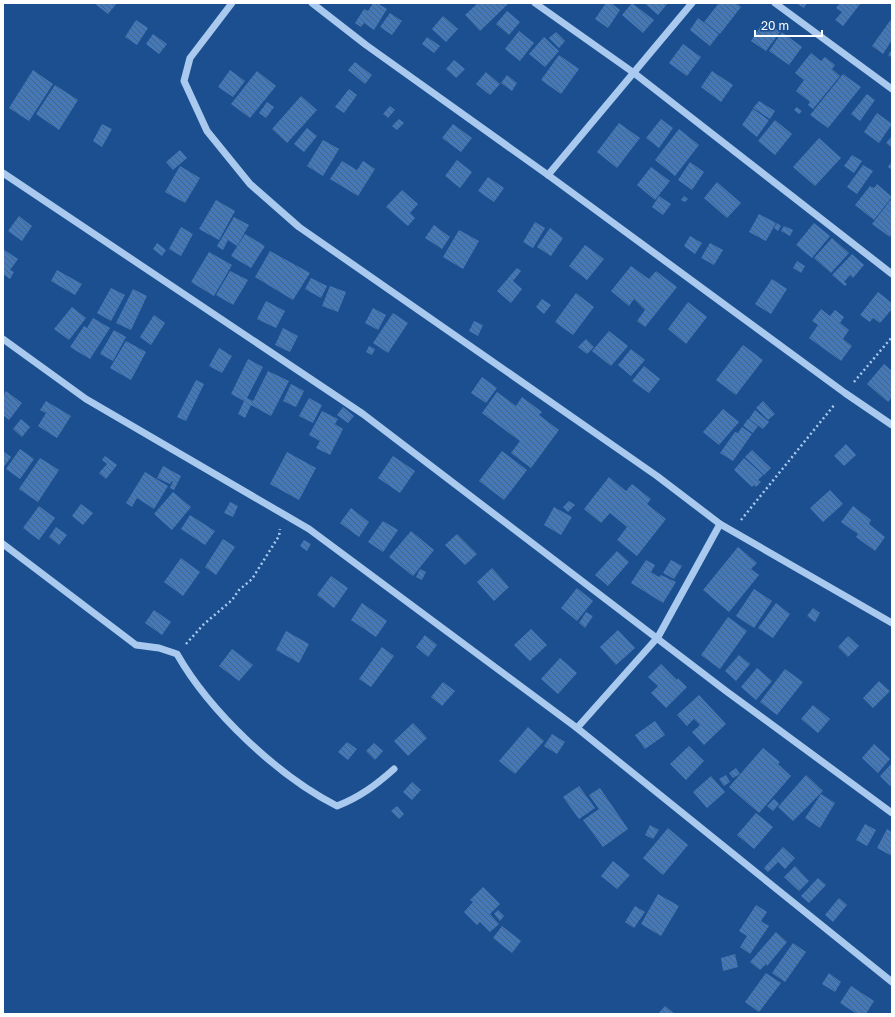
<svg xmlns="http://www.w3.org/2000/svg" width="895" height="1017" font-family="'Golos Text',sans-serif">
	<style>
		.building { fill: url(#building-back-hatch) }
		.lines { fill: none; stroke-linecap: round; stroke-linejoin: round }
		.path { stroke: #a9c9ee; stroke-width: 2.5; stroke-dasharray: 2 3; stroke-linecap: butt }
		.minor { stroke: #a9c9ee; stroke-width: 7 }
	</style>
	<defs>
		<pattern id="building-back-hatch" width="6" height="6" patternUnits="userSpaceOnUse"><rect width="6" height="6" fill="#4478b7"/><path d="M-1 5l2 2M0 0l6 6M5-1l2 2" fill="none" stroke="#486282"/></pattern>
	</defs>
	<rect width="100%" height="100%" fill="#1b4f8f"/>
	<!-- building -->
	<g class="building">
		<polygon points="94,3 117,3 108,14"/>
		<polygon points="373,3 377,3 387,9 374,30 364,23 361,27 355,23 364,9 368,11"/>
		<polygon points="478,3 509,3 480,31 465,15"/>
		<polygon points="606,3 611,3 620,10 608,28 595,19"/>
		<polygon points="632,3 654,20 643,33 622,15"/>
		<polygon points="644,3 668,3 658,15"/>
		<polygon points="719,3 736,3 741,7 720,34 704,22"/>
		<polygon points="796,3 807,3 804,8"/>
		<polygon points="840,3 861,3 843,26 835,20 842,12 836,8"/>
		<polygon points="507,11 520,22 509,35 496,24"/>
		<polygon points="390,13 402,21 392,35 380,27"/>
		<polygon points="443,16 458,29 446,42 432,29"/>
		<polygon points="698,18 719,34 710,46 690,30"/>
		<polygon points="892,18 892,40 883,54 872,46"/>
		<polygon points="136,20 148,28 137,45 125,37"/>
		<polygon points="764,21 780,32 766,51 751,41"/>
		<polygon points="519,31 534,43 520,61 505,49"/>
		<polygon points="556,32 565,41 559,48 549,38"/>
		<polygon points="782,32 802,47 789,65 769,51"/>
		<polygon points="153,34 167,44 159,54 146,44"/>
		<polygon points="427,37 440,46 434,53 422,44"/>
		<polygon points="544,37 559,51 545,67 529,54"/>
		<polygon points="683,44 701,57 687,76 669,63"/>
		<polygon points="892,49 892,58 888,55"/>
		<polygon points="811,53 821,61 825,57 835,65 832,69 840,76 813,109 808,105 810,102 796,91 804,80 795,73"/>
		<polygon points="559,55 579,69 561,94 541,80"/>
		<polygon points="454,60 465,69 456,78 446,69"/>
		<polygon points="355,62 372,75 365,84 348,70"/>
		<polygon points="33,70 53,84 29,121 9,108"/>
		<polygon points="230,70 245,81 233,97 218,87"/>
		<polygon points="257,71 276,86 250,118 231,104"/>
		<polygon points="712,71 733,85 721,102 701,87"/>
		<polygon points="486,72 500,84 490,95 476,84"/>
		<polygon points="843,74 861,87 828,128 810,115"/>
		<polygon points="507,75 517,83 512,91 501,83"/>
		<polygon points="55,85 78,100 59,130 36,114"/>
		<polygon points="349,89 357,95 344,113 335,107"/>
		<polygon points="867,94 875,100 860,121 851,114"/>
		<polygon points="301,96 317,110 287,143 272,129"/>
		<polygon points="759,101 775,111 770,119 753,108"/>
		<polygon points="267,102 274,107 266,118 259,113"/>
		<polygon points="390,106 395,110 388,118 383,114"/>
		<polygon points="797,107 802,111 799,114 794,110"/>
		<polygon points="753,109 769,120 757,137 742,125"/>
		<polygon points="877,113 892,124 879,143 864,132"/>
		<polygon points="399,119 404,123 397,130 392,126"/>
		<polygon points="661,119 673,128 659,148 646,138"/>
		<polygon points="775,120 792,134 775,155 758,141"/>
		<polygon points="619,123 640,138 617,168 597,152"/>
		<polygon points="102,124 112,129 102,147 93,141"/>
		<polygon points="453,124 472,138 461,152 442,138"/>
		<polygon points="307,128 317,136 304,152 294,144"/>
		<polygon points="679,129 699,145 675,176 655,160"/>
		<polygon points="891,137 892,137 892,148 886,143"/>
		<polygon points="819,138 841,158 815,186 793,167"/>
		<polygon points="323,140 339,149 323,176 307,166"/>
		<polygon points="180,150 187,158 173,170 166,162"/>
		<polygon points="852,155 862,161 854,173 844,166"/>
		<polygon points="457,160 472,172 460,188 445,176"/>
		<polygon points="342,161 357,170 363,161 375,169 358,196 330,179"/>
		<polygon points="892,161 892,170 888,167"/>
		<polygon points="690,162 704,172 692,190 678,180"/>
		<polygon points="863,165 873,171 857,194 847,187"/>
		<polygon points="180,166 200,178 185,203 165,192"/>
		<polygon points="651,167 670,181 655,200 637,185"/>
		<polygon points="488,177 504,188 494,202 478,191"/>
		<polygon points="717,182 741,203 727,218 704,198"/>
		<polygon points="877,184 892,197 874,220 855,205 870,186 874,188"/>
		<polygon points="402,190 418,204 410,213 415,218 408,226 386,207"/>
		<polygon points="659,196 671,204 663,215 652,207"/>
		<polygon points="684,196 688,199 685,202 681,200"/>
		<polygon points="892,198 892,234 890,237 872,224"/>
		<polygon points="216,200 235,211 219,240 199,229"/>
		<polygon points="759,214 776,223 766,241 749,232"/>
		<polygon points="19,216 32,226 22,241 8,231"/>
		<polygon points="234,217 249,225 237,246 228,240 223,250 217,246"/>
		<polygon points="535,222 545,228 533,248 523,242"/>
		<polygon points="777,223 781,226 778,231 774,228"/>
		<polygon points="814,223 830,236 812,258 796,245"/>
		<polygon points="434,225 450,237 442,249 425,238"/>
		<polygon points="784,226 793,230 790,236 781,231"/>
		<polygon points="181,227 193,234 181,256 169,249"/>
		<polygon points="550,228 563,238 551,256 537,247"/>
		<polygon points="459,230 479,241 463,269 443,257"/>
		<polygon points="245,234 265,246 251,268 231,256"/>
		<polygon points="690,236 702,243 695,254 684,246"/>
		<polygon points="832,238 849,253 831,273 814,258"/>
		<polygon points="157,243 166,250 162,256 153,249"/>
		<polygon points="710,243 723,250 714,265 701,258"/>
		<polygon points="585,245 604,259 587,280 569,266"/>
		<polygon points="3,249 18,259 10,270 14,272 10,279 4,275 3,277"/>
		<polygon points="270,251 310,273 293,300 255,277"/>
		<polygon points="209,252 232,265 214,296 191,282"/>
		<polygon points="852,254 864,265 853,278 850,275 844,282 847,284 845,286 832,275"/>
		<polygon points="797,261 805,266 801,273 793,268"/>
		<polygon points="631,266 649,279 656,271 677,287 645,327 637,321 645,310 634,299 629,306 611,291"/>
		<polygon points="517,268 521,271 513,281 522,289 511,303 497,291"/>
		<polygon points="57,270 82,284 75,295 51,281"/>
		<polygon points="230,271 248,280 233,305 216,295"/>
		<polygon points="311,278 327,286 321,298 305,289"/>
		<polygon points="772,279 787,289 771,314 755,304"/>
		<polygon points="330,286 346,292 338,312 322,306"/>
		<polygon points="111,288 125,295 111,321 97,313"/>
		<polygon points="133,289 147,296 131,330 116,323"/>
		<polygon points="878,292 892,303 892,309 880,323 873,318 870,322 860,315"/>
		<polygon points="576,293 594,307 573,335 555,322"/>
		<polygon points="542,299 551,305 544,314 536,307"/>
		<polygon points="266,301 285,311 276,328 257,319"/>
		<polygon points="688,302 707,317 686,344 668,329"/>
		<polygon points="72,307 86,318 69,340 54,329"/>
		<polygon points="373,308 386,315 378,330 365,323"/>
		<polygon points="821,309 830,316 835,310 844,317 840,323 849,330 843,339 852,346 841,361 809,338 818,325 812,321"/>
		<polygon points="393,313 408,323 388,353 373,343"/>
		<polygon points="154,315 165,323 151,345 140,337"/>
		<polygon points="93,318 110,328 90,359 70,347 84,326 87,328"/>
		<polygon points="474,321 483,325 478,336 469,331"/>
		<polygon points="283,328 298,336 290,352 275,345"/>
		<polygon points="114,330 126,337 113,361 100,354"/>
		<polygon points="609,331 628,346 611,366 592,351"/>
		<polygon points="586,339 594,347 587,354 578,347"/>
		<polygon points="126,341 146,352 131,380 110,368"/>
		<polygon points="743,345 763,360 736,395 716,380"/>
		<polygon points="369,346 375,349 372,355 366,352"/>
		<polygon points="219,348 232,356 222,373 209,366"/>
		<polygon points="631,349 645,360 631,376 618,365"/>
		<polygon points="248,359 263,367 247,398 253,401 268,371 289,381 271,416 251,405 245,418 238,414 244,401 231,394"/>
		<polygon points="884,364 892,371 892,397 888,402 867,384"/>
		<polygon points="644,366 660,379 649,393 632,381"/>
		<polygon points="482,377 497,388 486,403 471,393"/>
		<polygon points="196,380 204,384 186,421 177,417"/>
		<polygon points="291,384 304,391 296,407 283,401"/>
		<polygon points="6,391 22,403 9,420 3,415 3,396"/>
		<polygon points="497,392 516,406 522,397 542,412 539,415 559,430 531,468 511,453 520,441 482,413"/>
		<polygon points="309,398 322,405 313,423 299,416"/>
		<polygon points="46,401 71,416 57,438 38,426 46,413 40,410"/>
		<polygon points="763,401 775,414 768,420 756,408"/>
		<polygon points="343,407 354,416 348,423 337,415"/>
		<polygon points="723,409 739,422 719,445 703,432"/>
		<polygon points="755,410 769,422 763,429 749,419"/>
		<polygon points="322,411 338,419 335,424 343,429 330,455 316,448 320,441 309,435"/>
		<polygon points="21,419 30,427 22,437 13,429"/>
		<polygon points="748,419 758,426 753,433 743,426"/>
		<polygon points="742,427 752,434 733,461 720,453 735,432 738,433"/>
		<polygon points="846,444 856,455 844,466 834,456"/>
		<polygon points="20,449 34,459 20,479 6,469"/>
		<polygon points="752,450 771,468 764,475 745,457"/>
		<polygon points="3,451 11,457 3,468"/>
		<polygon points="502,451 527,470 504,500 479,481"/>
		<polygon points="287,452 316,468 299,500 270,484"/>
		<polygon points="105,456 117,465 106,479 99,473 107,464 102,460"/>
		<polygon points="393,456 415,471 400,493 378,478"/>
		<polygon points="40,458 59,470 38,502 19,489"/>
		<polygon points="744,458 763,475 758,480 761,482 756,487 754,485 752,487 734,470"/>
		<polygon points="163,466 181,476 174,490 170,488 173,481 172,481 170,484 157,478"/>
		<polygon points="145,472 168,486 154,509 137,498 132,507 126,503"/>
		<polygon points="609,477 626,491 632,484 651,499 647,504 666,519 637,556 617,540 627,527 610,513 601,523 584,509"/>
		<polygon points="830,490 843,504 823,522 810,508"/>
		<polygon points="173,492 191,507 172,530 154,514"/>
		<polygon points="569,501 575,505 568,512 563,507"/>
		<polygon points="230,502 238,506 233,517 224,513"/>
		<polygon points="81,504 93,513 83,525 72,516"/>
		<polygon points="39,506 55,518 39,540 23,528"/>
		<polygon points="853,506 871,520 869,524 885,537 875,551 856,537 858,534 841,522"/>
		<polygon points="554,507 572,517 561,535 544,525"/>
		<polygon points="351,508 369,522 359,537 340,523"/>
		<polygon points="190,515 215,531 205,545 181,529"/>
		<polygon points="383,521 398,530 383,552 368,542"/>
		<polygon points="56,527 67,535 59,545 49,537"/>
		<polygon points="411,531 434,550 413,576 389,557"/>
		<polygon points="457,534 477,554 465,565 445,545"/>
		<polygon points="223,539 235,547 216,575 205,567"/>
		<polygon points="304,540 311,544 307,551 300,546"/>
		<polygon points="738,547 757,563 751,569 759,575 729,612 703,590"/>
		<polygon points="617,551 629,562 608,586 595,575"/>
		<polygon points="181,558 200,572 183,596 164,582"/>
		<polygon points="646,560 655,565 651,572 659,577 661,575 676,582 663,603 631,583"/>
		<polygon points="671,560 682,566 674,579 663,573"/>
		<polygon points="492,568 509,587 494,601 477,582"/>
		<polygon points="420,569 426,572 422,580 416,577"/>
		<polygon points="331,576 348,588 334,608 317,595"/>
		<polygon points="577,588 593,601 577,621 561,608"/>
		<polygon points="754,589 772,601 754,628 736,616"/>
		<polygon points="362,603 387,621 376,637 351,620"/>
		<polygon points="776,603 790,614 773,638 758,628"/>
		<polygon points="813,608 820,613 815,622 807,616"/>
		<polygon points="154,610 171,622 162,635 145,623"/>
		<polygon points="586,612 593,616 585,628 579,623"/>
		<polygon points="728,617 747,631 720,669 701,655"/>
		<polygon points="531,629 547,645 530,661 514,645"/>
		<polygon points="618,630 635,648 616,665 600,647"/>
		<polygon points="286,631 309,644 299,663 276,650"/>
		<polygon points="425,635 437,645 428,657 416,647"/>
		<polygon points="848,636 859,646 848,657 838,647"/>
		<polygon points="382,647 394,656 371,687 359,679"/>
		<polygon points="232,649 253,665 239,681 219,666"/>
		<polygon points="739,655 750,664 736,681 725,671"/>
		<polygon points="560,658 577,673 558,694 541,679"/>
		<polygon points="661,664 677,680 678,678 687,687 666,708 651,693 658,686 648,677"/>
		<polygon points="757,668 772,681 756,700 741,687"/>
		<polygon points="785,669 803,682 777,715 760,702"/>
		<polygon points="879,681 890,691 873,708 863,698"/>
		<polygon points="443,682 455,691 442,706 431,697"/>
		<polygon points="699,695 726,724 704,745 692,732 700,725 694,719 687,726 677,715"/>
		<polygon points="813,705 830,719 818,733 801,719"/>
		<polygon points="655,721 665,735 645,749 635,735"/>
		<polygon points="413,723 427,738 408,756 394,741"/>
		<polygon points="528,727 544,741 515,774 499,761"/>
		<polygon points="552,734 565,742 557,754 544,746"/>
		<polygon points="347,742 357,749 348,760 338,752"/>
		<polygon points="374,743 383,751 375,760 366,751"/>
		<polygon points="874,744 890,759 878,773 862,758"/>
		<polygon points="689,746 704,761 686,780 670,764"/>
		<polygon points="763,748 780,762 778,764 791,776 759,813 729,787"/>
		<polygon points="892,763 892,784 890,786 880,776"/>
		<polygon points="736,768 740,774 733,778 729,773"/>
		<polygon points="726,775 730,782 724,786 719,779"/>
		<polygon points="806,775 823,791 793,821 778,807"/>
		<polygon points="711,776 725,792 707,808 693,792"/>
		<polygon points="412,782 421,790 412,800 403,792"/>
		<polygon points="579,786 595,808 579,819 563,797"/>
		<polygon points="600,788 628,829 603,847 583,820 599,809 589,795"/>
		<polygon points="821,794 835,803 820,828 805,818"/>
		<polygon points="774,799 779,804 773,811 767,806"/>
		<polygon points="397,806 404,814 399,819 391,811"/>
		<polygon points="756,813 773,827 754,849 737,835"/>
		<polygon points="865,824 876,830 867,846 856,840"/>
		<polygon points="650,825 659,830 653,839 645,835"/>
		<polygon points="668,828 688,845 663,875 643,858"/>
		<polygon points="887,829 892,832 892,856 877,848"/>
		<polygon points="783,847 795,858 785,869 778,862 768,872 764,868"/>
		<polygon points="613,861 630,875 617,889 601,876"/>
		<polygon points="795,866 809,881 799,891 784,877"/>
		<polygon points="818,878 826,885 809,903 801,896"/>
		<polygon points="483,887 500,904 490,914 499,924 490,932 480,922 477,925 464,912 473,902 470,900"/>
		<polygon points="658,894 679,906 661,936 641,924"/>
		<polygon points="839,898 847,905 833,922 825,915"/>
		<polygon points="756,905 767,912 761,921 769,926 750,954 740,947 747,936 739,931"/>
		<polygon points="635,906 645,912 634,928 625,922"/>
		<polygon points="498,910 504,916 500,921 494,914"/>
		<polygon points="502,926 521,941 512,953 493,938"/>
		<polygon points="776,932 787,942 767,966 766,964 760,970 750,962"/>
		<polygon points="793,943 806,952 785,982 772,973"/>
		<polygon points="735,954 738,967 723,971 721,958"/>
		<polygon points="766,973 781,983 759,1012 745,1002"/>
		<polygon points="829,973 841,982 835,992 822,984"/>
		<polygon points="851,986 874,1001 866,1014 857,1014 840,1003"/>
		<polygon points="665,1006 675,1014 658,1014"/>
	</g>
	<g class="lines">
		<!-- path -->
		<g class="path">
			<polyline points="854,382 892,337"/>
			<polyline points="741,520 835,404"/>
			<polyline points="186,644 203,625 232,600 239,590 252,579 279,536 280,529"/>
		</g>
		<!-- minor -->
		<g class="minor">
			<polyline points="232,3 190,58 184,81 207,131 250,184 299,227 657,476 720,524 892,623"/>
			<polyline points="312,3 366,45 548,175 845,393 892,425"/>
			<polyline points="535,3 634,73 892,274"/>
			<polyline points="775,3 892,89"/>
			<polyline points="3,173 363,414 726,691 892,813"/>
			<polyline points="548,175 692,3"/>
			<polyline points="3,339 86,399 309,529 577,728 892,982"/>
			<path d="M3,544L136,645L159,648L177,654C210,712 278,776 337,806C360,797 376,785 394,769"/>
			<polyline points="577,728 658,637 720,524"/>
		</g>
	</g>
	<!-- border -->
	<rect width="895" height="1017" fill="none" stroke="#ffffff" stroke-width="8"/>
	<!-- scale -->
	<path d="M755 30v6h67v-6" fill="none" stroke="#ffffff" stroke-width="2"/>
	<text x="761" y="30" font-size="12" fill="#ffffff" stroke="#1b4f8f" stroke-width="3" paint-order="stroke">20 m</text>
</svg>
